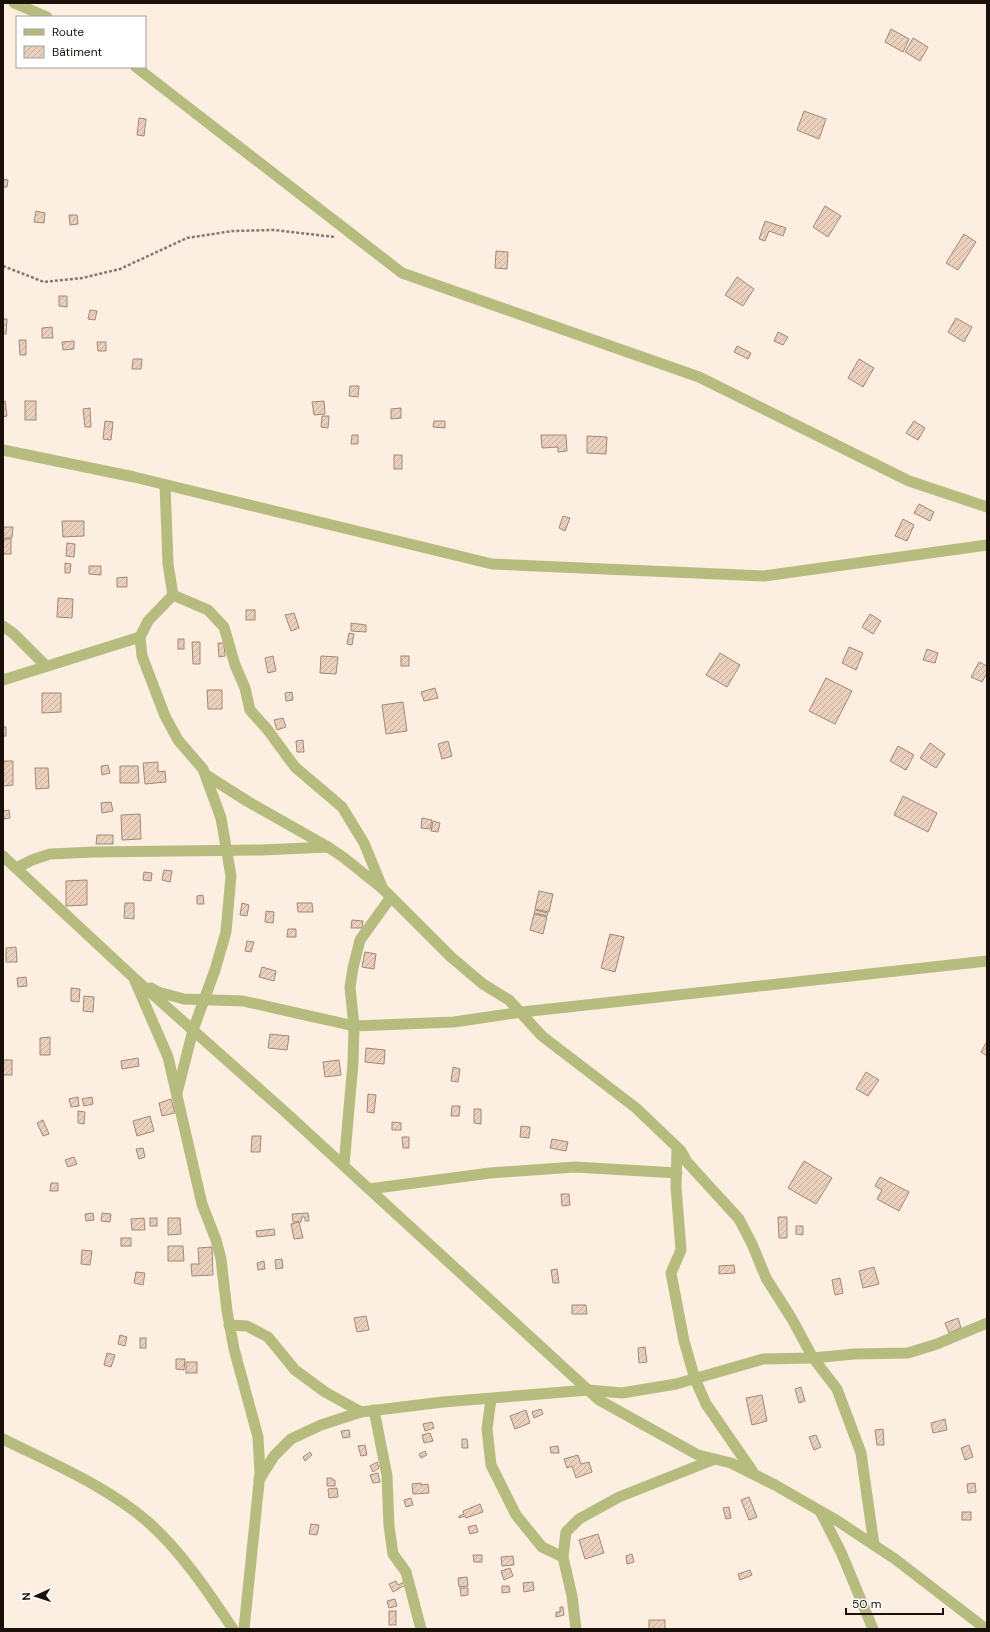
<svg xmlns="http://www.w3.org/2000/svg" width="990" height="1632" font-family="'DM Sans',sans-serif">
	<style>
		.building { fill: url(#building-hatch); stroke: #a18977 }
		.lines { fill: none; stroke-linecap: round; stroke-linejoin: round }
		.path { stroke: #84796f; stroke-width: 2.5; stroke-dasharray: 3 2; stroke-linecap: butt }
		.minor { stroke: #b5bc7e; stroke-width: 11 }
	</style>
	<defs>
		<pattern id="building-hatch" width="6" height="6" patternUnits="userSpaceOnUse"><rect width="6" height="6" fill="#e9cfbc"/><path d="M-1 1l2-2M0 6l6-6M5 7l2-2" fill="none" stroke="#c7b1a0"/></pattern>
	</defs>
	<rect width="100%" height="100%" fill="#fceee0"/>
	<!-- building -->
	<g class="building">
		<polygon points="891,29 909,39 903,52 885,42"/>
		<polygon points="913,38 928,47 920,61 905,52"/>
		<polygon points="804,111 826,119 819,139 797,130"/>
		<polygon points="139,118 146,119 144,136 137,135"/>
		<polygon points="3,179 8,180 7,187 3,187"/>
		<polygon points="825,206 841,216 828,237 813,227"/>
		<polygon points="36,211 45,213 44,223 34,222"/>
		<polygon points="69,215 77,215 78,224 70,225"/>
		<polygon points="765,221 786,228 783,236 769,231 765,241 759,239"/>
		<polygon points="964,234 976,242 958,270 946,263"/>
		<polygon points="496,251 508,252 507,269 495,268"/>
		<polygon points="737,277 754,289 743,306 725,295"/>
		<polygon points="59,296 67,296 67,307 59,306"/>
		<polygon points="90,310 97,311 95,320 88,319"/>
		<polygon points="956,318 972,327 964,342 948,332"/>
		<polygon points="3,319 7,319 6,334 3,334"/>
		<polygon points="52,327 53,338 42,338 42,328"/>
		<polygon points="778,332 788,337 783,345 774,341"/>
		<polygon points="19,340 26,340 26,355 20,355"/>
		<polygon points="74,341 74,349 63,350 62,342"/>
		<polygon points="97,342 106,342 106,351 98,351"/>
		<polygon points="737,346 751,353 748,359 734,352"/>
		<polygon points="133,359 142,359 141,369 132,369"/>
		<polygon points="859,359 874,368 863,387 848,378"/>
		<polygon points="350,386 359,386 358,397 349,396"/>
		<polygon points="5,401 7,416 3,417 3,402"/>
		<rect x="25" y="401" width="11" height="19"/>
		<polygon points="324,401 325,414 314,415 312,402"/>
		<polygon points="90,408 91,427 85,427 83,409"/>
		<polygon points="401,408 401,418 391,419 391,409"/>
		<polygon points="322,416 329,416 328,428 321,427"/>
		<polygon points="105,421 113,422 111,440 103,439"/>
		<polygon points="434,421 445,421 445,428 433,427"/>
		<polygon points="914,421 925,428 918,440 906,433"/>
		<polygon points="352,435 358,435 358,444 351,444"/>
		<polygon points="541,435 566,435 567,451 558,452 558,447 542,448"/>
		<polygon points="587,436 607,437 606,454 587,453"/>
		<rect x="394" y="455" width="8" height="14"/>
		<polygon points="919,504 934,512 930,521 914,513"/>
		<polygon points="563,516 570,518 565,531 559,528"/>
		<polygon points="903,519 914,525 907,541 895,536"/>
		<polygon points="62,521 84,521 84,536 63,537"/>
		<polygon points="3,527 13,527 12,538 3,538"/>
		<rect x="3" y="539" width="8" height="15"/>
		<polygon points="67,543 75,544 74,557 66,556"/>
		<polygon points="65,563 71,564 70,573 65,573"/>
		<polygon points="89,566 101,566 101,575 89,574"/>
		<polygon points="127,577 127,587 117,587 117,578"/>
		<polygon points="58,598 73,599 72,618 57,617"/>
		<rect x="246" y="610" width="9" height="10"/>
		<polygon points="294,613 299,628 291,631 285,615"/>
		<polygon points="870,614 881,621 873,634 862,627"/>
		<polygon points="351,623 366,625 366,632 351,631"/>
		<polygon points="349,633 354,634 352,645 347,644"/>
		<rect x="178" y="639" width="6" height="10"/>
		<polygon points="192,642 200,642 200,664 193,664"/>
		<polygon points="218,643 224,643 225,656 219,657"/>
		<polygon points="849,647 863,653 856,670 842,663"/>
		<polygon points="927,649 938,653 935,663 923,660"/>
		<polygon points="720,653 740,665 727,687 706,675"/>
		<polygon points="273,656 276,671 268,673 265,658"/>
		<polygon points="321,656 338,657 336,674 320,673"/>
		<rect x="401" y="656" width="8" height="10"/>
		<polygon points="979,662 987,666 987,673 982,682 971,677"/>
		<polygon points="826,678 852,691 835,724 809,711"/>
		<polygon points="435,688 438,698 424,701 421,692"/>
		<polygon points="207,690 222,690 222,709 208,709"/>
		<polygon points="292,692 293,700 286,701 285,693"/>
		<polygon points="42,693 61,693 61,712 42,713"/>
		<polygon points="403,702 407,731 386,734 382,705"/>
		<polygon points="283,718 286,727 277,730 274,720"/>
		<rect x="3" y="727" width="3" height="9"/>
		<polygon points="303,740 304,752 297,752 296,741"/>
		<polygon points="448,741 452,756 442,759 438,744"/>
		<polygon points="930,743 945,754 936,768 920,758"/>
		<polygon points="898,746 914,755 906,770 890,761"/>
		<polygon points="3,761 13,761 13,785 3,786"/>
		<polygon points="158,762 158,772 165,771 166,782 145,784 143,763"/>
		<polygon points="108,765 110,773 102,775 101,766"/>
		<polygon points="120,766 138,766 139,783 120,783"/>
		<polygon points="35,768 48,768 49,788 36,789"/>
		<polygon points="903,796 937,813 928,832 894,815"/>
		<polygon points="111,802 113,811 102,813 101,803"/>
		<polygon points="9,810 10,818 3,819 3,811"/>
		<polygon points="140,814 141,839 122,840 121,815"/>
		<polygon points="422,818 432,820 430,829 421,828"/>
		<polygon points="433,821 440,823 438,832 431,831"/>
		<polygon points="97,835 113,835 113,844 96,844"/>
		<polygon points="164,870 172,871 170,882 162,880"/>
		<polygon points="144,872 152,873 151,881 143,880"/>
		<polygon points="87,880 87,905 66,906 66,881"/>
		<polygon points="539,891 553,894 549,912 535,909"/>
		<polygon points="203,895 204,904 197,904 197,896"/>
		<polygon points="125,903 134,903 134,919 124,918"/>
		<polygon points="242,903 249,905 247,916 240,915"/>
		<polygon points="297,903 312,903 313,912 298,912"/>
		<polygon points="535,910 548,913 547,916 534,913"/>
		<polygon points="266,911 274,912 273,923 265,922"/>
		<polygon points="534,914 547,917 543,934 530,930"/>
		<polygon points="352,920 363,921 362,928 351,928"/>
		<polygon points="288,929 296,929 296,937 287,937"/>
		<polygon points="610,934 624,937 615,972 601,968"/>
		<polygon points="247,941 254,942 251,952 245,951"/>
		<polygon points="16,947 17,962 6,962 6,948"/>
		<polygon points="365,952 376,954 374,969 362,967"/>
		<polygon points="262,967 276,971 274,981 259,977"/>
		<polygon points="26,977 27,986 18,987 17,978"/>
		<polygon points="71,988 80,989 79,1002 71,1001"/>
		<polygon points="84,996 94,997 93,1012 83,1011"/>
		<polygon points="270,1034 289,1036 287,1050 268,1048"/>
		<polygon points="50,1037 50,1055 40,1055 40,1038"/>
		<polygon points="987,1041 987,1056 981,1052"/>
		<polygon points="366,1048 385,1050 384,1064 365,1062"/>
		<polygon points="138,1058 139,1066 122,1069 121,1061"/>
		<rect x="3" y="1060" width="9" height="15"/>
		<polygon points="339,1060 341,1075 325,1077 323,1062"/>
		<polygon points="453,1067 460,1069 458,1082 451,1081"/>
		<polygon points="866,1072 879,1080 868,1096 856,1089"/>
		<polygon points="368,1094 376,1095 374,1113 367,1112"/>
		<polygon points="78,1097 79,1106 71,1107 69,1099"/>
		<polygon points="92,1097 93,1104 84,1106 82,1099"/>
		<polygon points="171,1099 175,1113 162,1116 159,1103"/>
		<polygon points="452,1106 460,1106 459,1116 451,1116"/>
		<polygon points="474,1109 481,1109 481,1124 474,1123"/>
		<polygon points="78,1111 85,1112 84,1124 78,1123"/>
		<polygon points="150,1116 154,1131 137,1136 133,1121"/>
		<polygon points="43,1120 49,1134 43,1136 37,1123"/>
		<polygon points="392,1122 401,1123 401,1130 392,1130"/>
		<polygon points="521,1126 530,1127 529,1138 520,1137"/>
		<polygon points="252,1136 261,1136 260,1152 251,1152"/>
		<polygon points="402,1137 409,1137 409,1148 403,1148"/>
		<polygon points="552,1139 568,1142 566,1151 550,1148"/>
		<polygon points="143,1148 145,1157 139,1159 136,1149"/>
		<polygon points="74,1157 77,1164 68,1167 65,1160"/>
		<polygon points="804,1161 832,1178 816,1204 788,1188"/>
		<polygon points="880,1177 909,1192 899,1211 877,1199 882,1190 875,1186"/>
		<polygon points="51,1183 58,1183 58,1191 50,1191"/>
		<polygon points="561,1194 569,1194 570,1205 562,1206"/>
		<polygon points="93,1213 94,1220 86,1221 85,1214"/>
		<polygon points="102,1213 111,1214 110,1222 101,1221"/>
		<polygon points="308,1213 309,1221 305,1221 305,1217 302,1217 301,1222 293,1222 292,1214"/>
		<polygon points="778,1217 787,1217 787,1238 779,1238"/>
		<polygon points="144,1218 145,1230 132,1230 131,1219"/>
		<rect x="150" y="1218" width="7" height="8"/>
		<polygon points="168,1218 180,1218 181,1234 168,1235"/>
		<polygon points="299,1222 303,1238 294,1239 291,1224"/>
		<polygon points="796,1226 803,1226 803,1235 796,1234"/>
		<polygon points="274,1229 275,1235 257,1237 256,1231"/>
		<rect x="121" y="1238" width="10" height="8"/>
		<polygon points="168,1246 183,1246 184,1261 168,1261"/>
		<polygon points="212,1247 213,1275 192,1276 191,1264 199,1264 198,1248"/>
		<polygon points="82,1250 92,1251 90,1265 81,1264"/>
		<polygon points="282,1259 283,1268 276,1269 275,1260"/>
		<polygon points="264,1261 265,1269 258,1270 257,1263"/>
		<polygon points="734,1265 735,1273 719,1274 719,1266"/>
		<polygon points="874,1267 879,1284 863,1288 859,1271"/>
		<polygon points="557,1269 559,1283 553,1283 551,1270"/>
		<polygon points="136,1272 145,1273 143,1285 134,1283"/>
		<polygon points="840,1278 843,1293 835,1295 832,1280"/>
		<polygon points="572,1305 586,1305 587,1314 572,1314"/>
		<polygon points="366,1316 369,1330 357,1332 354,1318"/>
		<polygon points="958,1318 961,1328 949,1333 945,1323"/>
		<polygon points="120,1335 127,1337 125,1346 118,1344"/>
		<rect x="140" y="1338" width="6" height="10"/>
		<polygon points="645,1347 647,1362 639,1363 638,1348"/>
		<polygon points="107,1353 115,1355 111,1367 104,1365"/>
		<polygon points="176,1359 185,1359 184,1370 176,1369"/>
		<rect x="186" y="1362" width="11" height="11"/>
		<polygon points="801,1387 805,1401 799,1403 795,1389"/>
		<polygon points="762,1395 767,1421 752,1425 746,1398"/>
		<polygon points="541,1409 543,1414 534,1418 532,1412"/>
		<polygon points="526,1410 530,1423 515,1429 510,1416"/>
		<polygon points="945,1419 947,1430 933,1433 931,1423"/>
		<polygon points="432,1422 434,1428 425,1431 423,1424"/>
		<polygon points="883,1429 884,1445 877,1445 875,1430"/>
		<polygon points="349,1430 350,1437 343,1438 341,1431"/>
		<polygon points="430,1433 433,1441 424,1443 422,1435"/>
		<polygon points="816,1435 821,1447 814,1450 809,1437"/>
		<polygon points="462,1439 467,1439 468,1448 462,1448"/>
		<polygon points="365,1445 367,1455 361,1456 358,1446"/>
		<polygon points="969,1445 973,1457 965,1460 961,1448"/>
		<polygon points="558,1446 559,1453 551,1453 550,1447"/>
		<polygon points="425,1451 427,1455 421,1458 419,1454"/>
		<polygon points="310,1452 312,1455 305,1461 303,1457"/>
		<polygon points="578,1455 581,1464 589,1462 592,1472 576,1478 572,1466 567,1468 564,1459"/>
		<polygon points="377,1462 379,1468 373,1472 370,1466"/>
		<polygon points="378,1473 380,1482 373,1483 370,1475"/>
		<polygon points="327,1478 332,1478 332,1480 335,1480 335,1486 327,1486"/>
		<polygon points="421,1483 421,1485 428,1484 429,1493 413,1494 412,1484"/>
		<polygon points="975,1483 976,1492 968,1493 967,1484"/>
		<polygon points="337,1488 338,1497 329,1498 328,1489"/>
		<polygon points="749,1497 757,1517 749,1520 741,1500"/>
		<polygon points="411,1498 413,1505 406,1507 404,1500"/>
		<polygon points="480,1504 483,1512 466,1518 465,1516 459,1518 459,1516 464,1514 463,1511"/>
		<polygon points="729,1507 731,1518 726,1519 723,1508"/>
		<rect x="962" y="1512" width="9" height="8"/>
		<polygon points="311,1524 319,1525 317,1535 309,1534"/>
		<polygon points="476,1525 478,1532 470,1534 468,1527"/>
		<polygon points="598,1534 604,1553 585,1559 579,1540"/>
		<polygon points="632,1554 634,1562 627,1564 626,1556"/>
		<polygon points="473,1555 482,1555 482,1562 474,1562"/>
		<polygon points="513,1556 514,1565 502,1566 501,1557"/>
		<polygon points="510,1568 513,1576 504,1580 501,1571"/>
		<polygon points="750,1570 752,1575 740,1580 738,1574"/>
		<polygon points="467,1577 468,1586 459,1587 458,1578"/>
		<polygon points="396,1581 398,1585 404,1582 405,1585 393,1592 389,1584"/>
		<polygon points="533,1582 534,1590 524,1592 523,1583"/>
		<polygon points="502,1586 509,1586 510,1592 502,1593"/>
		<polygon points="460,1588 468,1588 468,1595 461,1596"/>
		<polygon points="395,1599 397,1606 389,1608 387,1601"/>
		<polygon points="560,1607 563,1607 564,1615 556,1617 556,1612 560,1612"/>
		<rect x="389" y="1611" width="7" height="14"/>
		<rect x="649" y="1620" width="16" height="9"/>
	</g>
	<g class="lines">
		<!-- path -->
		<polyline class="path" points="3,266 44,282 82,278 120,269 187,238 232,231 274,230 335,237"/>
		<!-- minor -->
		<g class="minor">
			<polyline points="14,3 47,17"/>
			<polyline points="136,67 402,273 699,377 909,481 987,507"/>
			<polyline points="3,450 134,477 492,564 764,576 987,545"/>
			<polyline points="165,485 168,564 173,595 148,621 140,637 142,656 165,716 178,740 203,769 221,818 231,876 226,932 215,970 193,1030 177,1093"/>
			<polyline points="173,595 208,610 224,627 235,665 245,688 250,710 267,729 295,767 342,807 364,843 382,887"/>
			<polyline points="3,626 14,634 46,666"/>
			<polyline points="3,680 140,637"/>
			<polyline points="206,775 247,801 328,847"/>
			<polyline points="3,856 133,977 283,1110 599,1400 698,1455 731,1463 775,1485 836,1520 895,1559 986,1629"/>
			<polyline points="16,868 32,860 50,854 94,852 261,850 328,847 343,857 383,889 451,957 483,984 509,1000 542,1036 636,1108 681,1151 687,1162 739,1219 752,1244 766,1278 792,1319 813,1358 837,1389 861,1453 874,1545"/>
			<polyline points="135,981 168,1057 202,1204 216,1240 221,1259 227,1311 234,1349 258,1437 260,1473 244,1629"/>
			<polyline points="151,988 158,992 184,999 243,1001 354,1026 454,1022 522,1012 987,961"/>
			<polyline points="677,1148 676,1187 681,1250 671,1273 684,1341 695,1379 706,1404 753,1472"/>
			<polyline points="344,1165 353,1063 354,1026 350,987 353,968 360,940 391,897"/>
			<polyline points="369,1189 490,1173 575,1167 677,1173"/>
			<polyline points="229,1325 247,1326 268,1337 295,1370 325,1392 361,1412"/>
			<polyline points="491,1399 487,1429 491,1465 516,1515 542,1547 563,1557"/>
			<polyline points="374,1410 387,1476 389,1526 393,1554 406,1572 421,1629"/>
			<path d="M3,1439C51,1463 107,1486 148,1522C182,1552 208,1592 233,1629"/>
			<polyline points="259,1480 274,1456 291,1439 321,1425 361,1412 443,1402 588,1390 622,1393 676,1384 763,1359 813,1358 854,1354 908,1353 937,1344 987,1323"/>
			<polyline points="820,1511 841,1552 873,1629"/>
			<polyline points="576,1629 572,1596 563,1557 566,1532 579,1519 619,1497 715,1459"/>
		</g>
	</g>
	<!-- border -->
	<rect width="990" height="1632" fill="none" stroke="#191109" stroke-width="8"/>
	<!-- legend -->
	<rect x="16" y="16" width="130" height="52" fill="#ffffff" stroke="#a3a09d"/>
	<rect x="24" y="29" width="20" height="6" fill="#b5bc7e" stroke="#a3a09d"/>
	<text x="52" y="36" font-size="12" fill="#191109">Route</text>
	<rect x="24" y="46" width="20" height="12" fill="url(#building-hatch)" stroke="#a3a09d"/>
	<text x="52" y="56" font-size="12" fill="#191109">Bâtiment</text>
	<!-- north arrow -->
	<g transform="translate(36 1596) rotate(267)" stroke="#ffffff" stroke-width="3" paint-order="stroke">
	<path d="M0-3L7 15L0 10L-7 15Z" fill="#191109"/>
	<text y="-6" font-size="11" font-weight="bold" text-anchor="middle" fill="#191109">N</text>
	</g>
	<!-- scale -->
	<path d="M846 1608v6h97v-6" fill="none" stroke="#191109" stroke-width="2"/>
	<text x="852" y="1608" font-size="12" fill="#191109" stroke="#ffffff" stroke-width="3" paint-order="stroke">50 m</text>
</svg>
